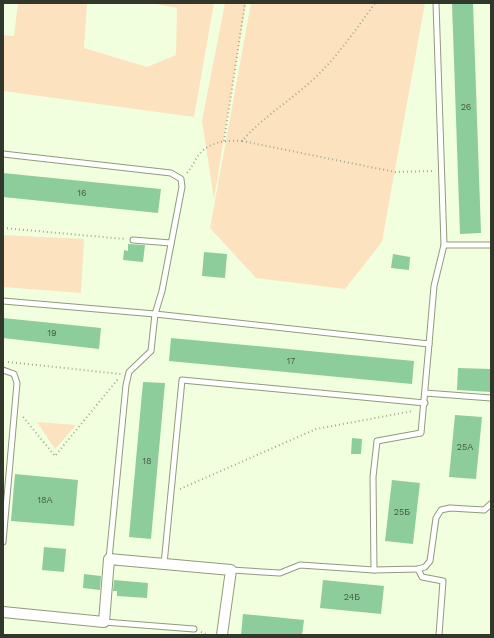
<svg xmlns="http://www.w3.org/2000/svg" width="494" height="638" font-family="'Work Sans',sans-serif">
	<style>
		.green { fill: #fde2bf }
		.building { fill: #8dcd9c }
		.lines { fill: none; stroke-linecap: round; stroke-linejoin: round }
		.lane-casing { stroke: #909b7d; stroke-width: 7 }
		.street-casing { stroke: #909b7d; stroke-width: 12 }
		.path { stroke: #9fa991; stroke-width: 2; stroke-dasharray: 1 3; stroke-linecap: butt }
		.lane { stroke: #fff; stroke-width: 5 }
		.street { stroke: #fff; stroke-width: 10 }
		.labels { text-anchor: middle; stroke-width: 4; stroke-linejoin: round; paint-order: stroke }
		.number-label { font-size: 9px; fill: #495c47 }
	</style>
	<rect width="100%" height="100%" fill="#f2ffde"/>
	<!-- green -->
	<g class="green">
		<polygon points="18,3 87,3 84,48 147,67 176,55 177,8 151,3 214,3 194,117 3,91 3,35 14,36"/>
		<polygon points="225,3 246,3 214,199 202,121"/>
		<polygon points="251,3 425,3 382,242 345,289 256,278 210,228"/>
		<polygon points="3,235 84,239 81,293 3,287"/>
		<polygon points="37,422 76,425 55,449"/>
	</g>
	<!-- building -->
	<g class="building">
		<polygon points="452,3 473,3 481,233 460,234"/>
		<polygon points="3,173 161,189 158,213 3,197"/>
		<polygon points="128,244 145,245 143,262 123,260 124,250 128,251"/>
		<polygon points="204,252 227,254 225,278 202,276"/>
		<polygon points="393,254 410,257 409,270 391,268"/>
		<polygon points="3,318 101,328 99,349 3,338"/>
		<polygon points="171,338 414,361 412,384 169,361"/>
		<polygon points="458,368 491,369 491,392 457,390"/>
		<polygon points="143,382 165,383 151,539 129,537"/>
		<polygon points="455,415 482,417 476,479 449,477"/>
		<polygon points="352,438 362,439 361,454 351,454"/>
		<polygon points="15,474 78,480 74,526 11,521"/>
		<polygon points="392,480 420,483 413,544 385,541"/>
		<polygon points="44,547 66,549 64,572 42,570"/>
		<polygon points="84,574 101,576 100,590 83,588"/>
		<polygon points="114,580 148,583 147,598 117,596 117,591 113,591"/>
		<polygon points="323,580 384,586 381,614 320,608"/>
		<polygon points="243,614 304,620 302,635 241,635"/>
	</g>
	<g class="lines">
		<!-- lane casing -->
		<g class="lane-casing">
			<g id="lane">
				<polyline points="3,154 171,173 181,179 182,187 162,291 155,314 151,351 129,372 126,385 109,559"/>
				<polyline points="133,240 171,243"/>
				<polyline points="444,245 491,245"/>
				<polyline points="3,301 155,314 429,344 421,433 377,441 373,477 374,570"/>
				<polyline points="429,344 434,286 444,245 436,3"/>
				<polyline points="3,370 14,374 17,383 3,542"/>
				<polyline points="425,393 491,398"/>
				<polyline points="164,564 182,380 425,403"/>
				<polyline points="418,569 422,577 443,581 439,635"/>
				<polyline points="231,570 280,573 300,565 374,570 418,569 425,567 430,561 436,518 441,510 450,508 484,510 491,504"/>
				<polyline points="104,622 194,629"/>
			</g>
		</g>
		<!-- street casing -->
		<g class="street-casing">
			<polyline id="street" points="3,612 104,622 109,559 231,570 222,635"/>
		</g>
		<!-- path -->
		<g class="path">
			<polyline points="224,141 245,3"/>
			<polyline points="242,141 395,172 434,171"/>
			<path d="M187,173C191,168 194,163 197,157C208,142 224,140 242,141C261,119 285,104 307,85C334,62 354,32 375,3"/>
			<polyline points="3,228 125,239"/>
			<polyline points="8,362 121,374"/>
			<polyline points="23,417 55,456 118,379"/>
			<polyline points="180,489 316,429 413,411"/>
			<polyline points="201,632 208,635"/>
		</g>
		<!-- lane -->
		<use href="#lane" class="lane"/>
		<!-- street -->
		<use href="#street" class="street"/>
	</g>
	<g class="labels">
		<!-- number labels -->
		<g class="number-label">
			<text x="466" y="110">26</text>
			<text x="82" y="196">16</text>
			<text x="52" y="336">19</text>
			<text x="291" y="364">17</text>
			<text x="465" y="450">25А</text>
			<text x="147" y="464">18</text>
			<text x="45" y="503">18А</text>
			<text x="402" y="515">25Б</text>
			<text x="352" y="600">24Б</text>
		</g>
	</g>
	<!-- border -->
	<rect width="494" height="638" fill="none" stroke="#32372b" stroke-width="8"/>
</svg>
